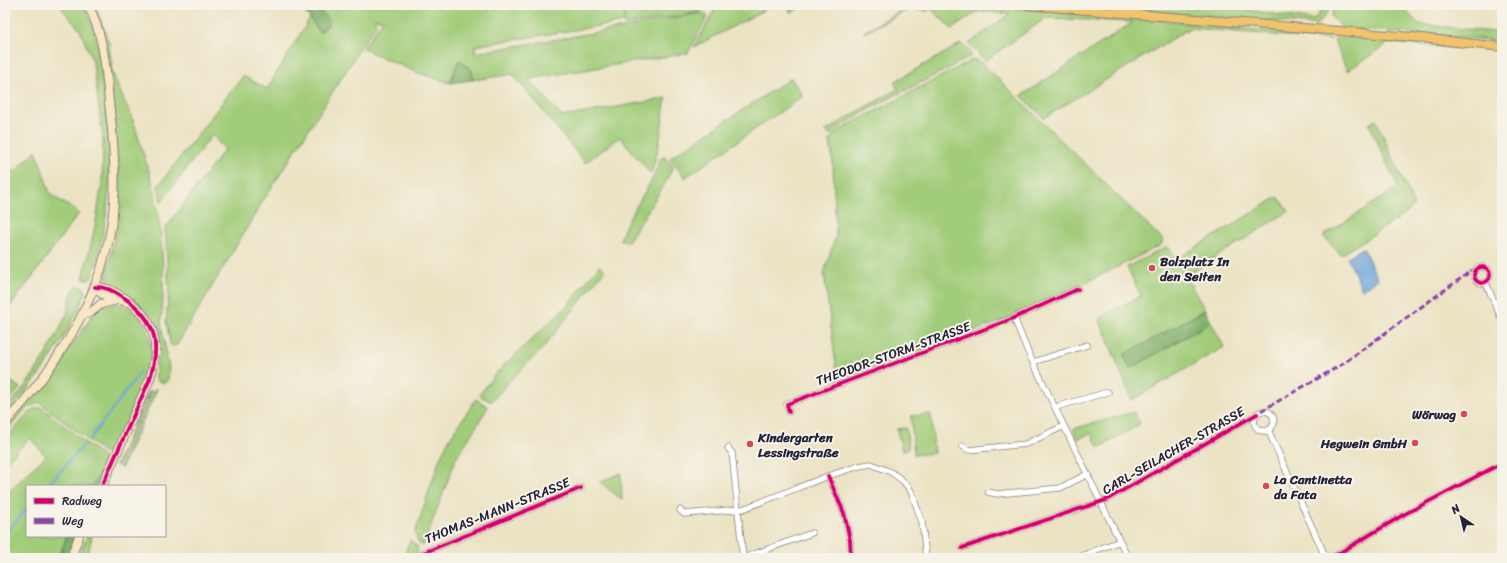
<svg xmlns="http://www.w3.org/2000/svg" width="1507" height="563" font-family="Sriracha,sans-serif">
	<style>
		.green { fill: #a1cc79; stroke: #62775a }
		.forest { fill: #80b069; stroke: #516952 }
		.water { fill: #6da3da; stroke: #48628a }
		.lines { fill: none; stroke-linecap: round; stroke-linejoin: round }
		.stream { stroke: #6da3da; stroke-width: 2 }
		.street-casing { stroke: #86827f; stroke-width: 7 }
		.secondary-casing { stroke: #86827f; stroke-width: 10 }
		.primary-casing { stroke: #86827f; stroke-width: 10 }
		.street { stroke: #fff; stroke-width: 5.5 }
		.secondary { stroke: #f9e7c3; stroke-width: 8 }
		.primary { stroke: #f1c36a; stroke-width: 8 }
		.quiet { stroke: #8e44ad; stroke-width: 3; stroke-dasharray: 6 3; stroke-linecap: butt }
		.cycleway-casing { stroke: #f7f3e8; stroke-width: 6 }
		.cycleway { stroke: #d6006c; stroke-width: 4 }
		.poi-dot { fill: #d1495b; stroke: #f7f3e8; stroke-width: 1.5 }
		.labels { text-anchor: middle; stroke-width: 4; stroke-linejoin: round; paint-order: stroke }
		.poi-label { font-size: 13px; font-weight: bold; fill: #22223b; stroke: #f7f3e8; text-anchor: start }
		.street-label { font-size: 13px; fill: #22223b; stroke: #f7f3e8 }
	</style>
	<rect width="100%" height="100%" fill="#f7f3e8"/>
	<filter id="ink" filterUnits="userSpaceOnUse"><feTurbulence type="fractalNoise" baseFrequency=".025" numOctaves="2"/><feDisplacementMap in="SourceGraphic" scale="8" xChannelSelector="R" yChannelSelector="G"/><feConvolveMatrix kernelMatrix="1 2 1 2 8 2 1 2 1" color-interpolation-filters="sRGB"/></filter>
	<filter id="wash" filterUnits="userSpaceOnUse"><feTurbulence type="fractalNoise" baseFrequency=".012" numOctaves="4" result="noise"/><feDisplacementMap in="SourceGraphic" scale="16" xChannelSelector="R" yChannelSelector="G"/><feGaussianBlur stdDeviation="0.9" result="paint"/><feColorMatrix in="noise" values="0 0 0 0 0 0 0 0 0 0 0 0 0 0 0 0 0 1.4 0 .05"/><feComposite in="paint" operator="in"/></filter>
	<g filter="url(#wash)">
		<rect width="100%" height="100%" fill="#ebe3c3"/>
		<!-- green -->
		<g class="green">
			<path d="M59,5H83C98,30 100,59 103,87C112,157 114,210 91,279H83L96,222L102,182L103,141L93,62L80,30Z"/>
			<path d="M91,5H95L109,43L112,72L134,123L154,188L160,228L163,266V301L161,323L169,368L168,379L165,383L157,381C153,372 159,360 160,350C160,339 156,327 150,318C145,310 139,303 131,298C120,290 106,288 106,273C123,216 119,167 114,109C110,73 108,38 91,5Z"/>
			<polygon points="316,5 624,5 624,22 475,46 475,53 623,28 701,13 706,14 707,17 688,53 529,79 562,117 667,98 665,103 659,145 651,174 620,137 585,163 513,74 473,80 472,70 459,60 450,83 418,73 363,49 378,26 383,20 375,18 376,24 263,201 177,345 172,346 170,344 166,321 169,291 165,229 225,149 212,135 161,202 158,186 243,76 267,89 310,18 320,33 330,23"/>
			<polygon points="625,5 713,5 712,7 695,13 625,25"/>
			<polygon points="717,5 774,5 694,47"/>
			<polygon points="787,5 805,5 791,13"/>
			<polygon points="905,5 927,5 928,11 912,9 905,11 864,33 863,32 905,8"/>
			<polygon points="931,5 984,5 1322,35 1329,37 1331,40 1190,28 1044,118 1021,96 1133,22 1046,18 985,61 968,44 1010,14 978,11 952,29 932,10"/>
			<polygon points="1087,5 1240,5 1253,11 1314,20 1323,8 1329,11 1317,25 1087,6"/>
			<polygon points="1339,5 1400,5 1419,24 1502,33 1502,41 1342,28 1336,22 1331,16 1333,10"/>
			<polygon points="1339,37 1415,42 1462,47 1460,48 1389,43 1347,71 1334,40"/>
			<path d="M962,43L969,50L971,56C924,83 873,103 829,135L826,131L860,110L898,89L894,82Z"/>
			<polygon points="974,59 982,63 1163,240 1161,245 1077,287 1015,314 1012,317 838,381 824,273 836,236 833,164 830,140 832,136 845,127"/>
			<polygon points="791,78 803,96 685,178 670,158"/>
			<polygon points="1376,120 1414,205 1407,213 1341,255 1323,236 1398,187 1369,124"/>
			<polygon points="36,150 50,194 79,213 5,314 5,162 15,172"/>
			<polygon points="665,157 673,167 664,185 627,243 620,240 626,224 653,178 661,158"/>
			<polygon points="1278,197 1289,211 1189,274 1180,257"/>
			<polygon points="1166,247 1170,249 1205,310 1124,355 1130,369 1211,322 1224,347 1132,400 1099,318 1141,296 1127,267"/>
			<polygon points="599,266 605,270 542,349 510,381 491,402 479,395 496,373 568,305"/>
			<path d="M77,286L83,287L86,292C67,338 38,380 5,416V409C26,388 42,363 56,336C60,329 63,322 67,314C70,305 69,292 77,286Z"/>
			<path d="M114,303C126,305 135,310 142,320C148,330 153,343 151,355C149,384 125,426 113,452L108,455L102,451L39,402L26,409L5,433V429L33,397L69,350L94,313L101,307Z"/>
			<polygon points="5,377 20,388 5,405"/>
			<polygon points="155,389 157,389 121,469 119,467 153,391"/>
			<polygon points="151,390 117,466 116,465 148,393"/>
			<path d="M476,399L488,407L456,459L423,546C418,544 416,538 415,533L440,458L450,438Z"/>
			<polygon points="37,408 42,408 108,461 106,462 92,486 27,486 27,536 67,536 59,558 5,558 5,495 46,456 30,438 5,463 5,439 32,410"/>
			<polygon points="1134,412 1140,424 1099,448 1091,433 1078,439 1073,429"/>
			<polygon points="931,414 934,453 914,455 911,416"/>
			<polygon points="906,428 909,448 902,451 897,429"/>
			<polygon points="621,473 622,500 600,482"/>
			<polygon points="87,536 92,536 87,558 79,558"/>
			<polygon points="410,540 415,544 418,549 415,558 403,558"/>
		</g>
		<!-- forest -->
		<g class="forest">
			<polygon points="299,5 316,5 330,23 320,32 310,18"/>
			<polygon points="459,60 472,70 473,80 450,83"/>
			<polygon points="1205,310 1211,322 1130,369 1124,355"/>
			<polygon points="108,461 109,463 98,486 92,486 106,462"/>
			<polygon points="67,536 75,536 66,558 59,558"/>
		</g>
		<!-- water -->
		<polygon class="water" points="1363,248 1378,279 1362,289 1347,257"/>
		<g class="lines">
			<!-- stream -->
			<g class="stream">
				<polyline points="90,439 140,372"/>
				<polyline points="47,486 84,445"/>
				<polyline points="5,533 27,509"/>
			</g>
		</g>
	</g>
	<g filter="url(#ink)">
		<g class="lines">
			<!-- street casing -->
			<g class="street-casing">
				<g id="street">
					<circle cx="1482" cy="275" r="8"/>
					<polyline points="1486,283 1502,320"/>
					<polyline points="1014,318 1028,352 1128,558"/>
					<polyline points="1033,362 1087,345"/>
					<polyline points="1056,407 1108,392"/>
					<circle cx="1264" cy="421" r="10"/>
					<polyline points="789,412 787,404 1014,318 1078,289"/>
					<polyline points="1268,430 1326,558"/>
					<polyline points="962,446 969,450 1026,444 1064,426"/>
					<polyline points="728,448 732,453 743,558"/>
					<polyline points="828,476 844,513 850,540 851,558"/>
					<polyline points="988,492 997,494 1060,488 1088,474"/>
					<polyline points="680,510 684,514 743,509 828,476 859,466 871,464 891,472 903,481 911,491 922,522 926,558"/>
					<polyline points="962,548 1106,500 1257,414"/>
					<polyline points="420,558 423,553 581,488"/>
					<polyline points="743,558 812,533"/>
					<polyline points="1076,558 1120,541"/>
					<polyline points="1331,558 1403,515 1502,463"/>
				</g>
			</g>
			<!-- secondary casing -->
			<g class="secondary-casing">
				<g id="secondary">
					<path d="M95,287C109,287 114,292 126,299C157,321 161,346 149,381L102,486"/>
					<polyline points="95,287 102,294 126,302"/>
					<polyline points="82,315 90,313 101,304 117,300"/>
					<path d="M5,423C61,362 109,286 114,201C116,168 113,135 109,102C106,69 104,35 88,5"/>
					<polyline points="71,558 79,536"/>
				</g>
			</g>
			<!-- primary casing -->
			<g class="primary-casing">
				<polyline id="primary" points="1027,5 1412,37 1502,47"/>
			</g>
			<!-- street -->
			<use href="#street" class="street"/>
			<!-- secondary -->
			<use href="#secondary" class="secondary"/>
			<!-- primary -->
			<use href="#primary" class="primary"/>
			<!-- quiet -->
			<polyline class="quiet" points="1261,411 1341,365 1471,271 1475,270"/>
			<!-- cycleway casing -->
			<g class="cycleway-casing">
				<g id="cycleway">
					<circle cx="1482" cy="275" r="8"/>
					<path d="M95,287C109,287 114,292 126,299C157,321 161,346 149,381L102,486"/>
					<polyline points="789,412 787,404 1014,318 1078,289"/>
					<polyline points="828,476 844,513 850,540 851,558"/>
					<polyline points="962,548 1106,500 1257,414"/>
					<polyline points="420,558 423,553 581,488"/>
					<polyline points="1331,558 1403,515 1502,463"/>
				</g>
			</g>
			<!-- cycleway -->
			<use href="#cycleway" class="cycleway"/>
		</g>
	</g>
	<!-- markers -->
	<g class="poi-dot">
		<circle cx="1152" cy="268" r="4"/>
		<circle cx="1464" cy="414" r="4"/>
		<circle cx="1415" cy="443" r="4"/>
		<circle cx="750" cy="444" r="4"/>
		<circle cx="1266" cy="486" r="4"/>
	</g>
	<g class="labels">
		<!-- poi labels -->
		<g class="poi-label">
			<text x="1160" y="266">Bolzplatz In<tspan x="1160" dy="15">den Seiten</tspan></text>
			<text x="1456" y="419" text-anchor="end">Wörwag</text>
			<text x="758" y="442">Kindergarten<tspan x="758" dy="15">Lessingstraße</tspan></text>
			<text x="1407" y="448" text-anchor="end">Hegwein GmbH</text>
			<text x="1274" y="484">La Cantinetta<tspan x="1274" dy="15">da Fata</tspan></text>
		</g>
		<!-- street labels -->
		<g class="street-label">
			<text transform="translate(893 353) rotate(-20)" y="5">THEODOR-STORM-STRASSE</text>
			<text transform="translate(1173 450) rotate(-30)" y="5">CARL-SEILACHER-STRASSE</text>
			<text transform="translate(497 510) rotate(-22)" y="5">THOMAS-MANN-STRASSE</text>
		</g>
	</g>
	<!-- margin -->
	<rect width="1507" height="563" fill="none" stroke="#f7f3e8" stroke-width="20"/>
	<!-- legend -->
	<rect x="26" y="485" width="140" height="52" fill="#f7f3e8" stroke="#a29fa3"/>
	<rect x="34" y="498" width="20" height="6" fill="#d6006c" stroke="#a29fa3"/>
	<text x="62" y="505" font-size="12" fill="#22223b">Radweg</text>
	<rect x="34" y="518" width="20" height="6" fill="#8e44ad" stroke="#a29fa3"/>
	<text x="62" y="525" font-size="12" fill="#22223b">Weg</text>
	<!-- north arrow -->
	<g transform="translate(1461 517) rotate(325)" stroke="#f7f3e8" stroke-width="3" paint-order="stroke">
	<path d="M0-3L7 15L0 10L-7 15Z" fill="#22223b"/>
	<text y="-6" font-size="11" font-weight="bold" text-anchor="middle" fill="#22223b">N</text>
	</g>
</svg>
